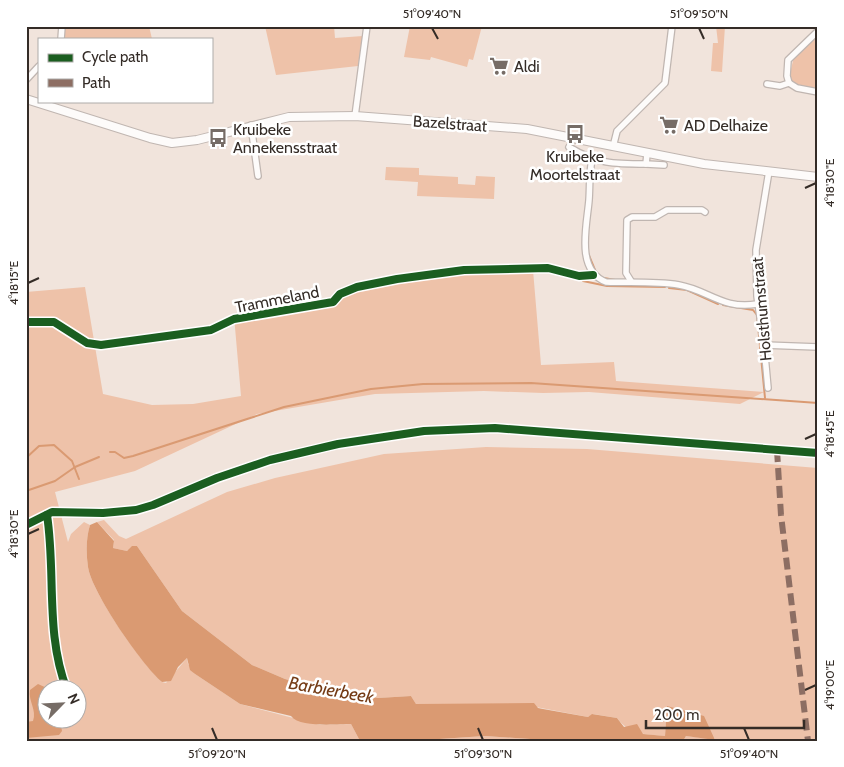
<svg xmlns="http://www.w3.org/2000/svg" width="844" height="767" font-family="Cabin,sans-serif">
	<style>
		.green { fill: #eec2a9; fill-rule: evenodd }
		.water { fill: #da9a72 }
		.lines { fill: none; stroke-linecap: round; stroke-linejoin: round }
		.stream { stroke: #da9a72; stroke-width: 2 }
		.minor-casing { stroke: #c0b6b1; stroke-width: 8 }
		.secondary-casing { stroke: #c0b6b1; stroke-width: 10 }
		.minor { stroke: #fdfbfa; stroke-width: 5.5 }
		.secondary { stroke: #fdfbfa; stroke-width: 8 }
		.quiet { stroke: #8d6e63; stroke-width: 6; stroke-dasharray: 12 6; stroke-linecap: butt }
		.cycleway-casing { stroke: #fff; stroke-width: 11 }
		.cycleway { stroke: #1b5e20; stroke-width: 8 }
		.ticks { fill: none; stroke: #342c27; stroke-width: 2 }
		.labels { text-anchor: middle; stroke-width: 5; stroke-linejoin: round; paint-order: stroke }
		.poi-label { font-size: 16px; fill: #342c27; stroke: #fff; text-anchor: start }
		.street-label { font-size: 16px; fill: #342c27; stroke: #fff }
		.water-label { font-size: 18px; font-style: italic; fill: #743b15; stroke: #fff }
		.neatline { fill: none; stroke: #342c27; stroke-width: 2 }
		.ticks-label { font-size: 12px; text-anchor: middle; fill: #342c27 }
	</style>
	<rect width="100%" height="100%" fill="#f1e4dc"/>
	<!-- green -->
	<g class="green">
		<polygon points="64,26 149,26 152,39 64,39"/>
		<polygon points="265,26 334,26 335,38 363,36 358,66 276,75"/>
		<polygon points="410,26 482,26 473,60 469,59 467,67 431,57 430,60 404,57"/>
		<polygon points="716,26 725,26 722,72 711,71 713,43 718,43"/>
		<polygon points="818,34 817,89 794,85 789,77 794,57"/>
		<polygon points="386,167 419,168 419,175 458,177 458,184 475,185 476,176 495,177 494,199 417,196 418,182 385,180"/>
		<path d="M453,269L533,270L541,365L614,362L616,381L764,392L740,404L589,392L543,393L484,391L375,394L345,399L257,414L135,471L55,492L68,542L71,534L84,522L90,525C86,538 86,553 88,567C92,593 142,664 162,682L166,683L187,658L188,664L195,674L240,704L320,725L351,724L360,741H26V292L85,287L103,394L152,405L193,404L241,396L234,316L331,301L338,293ZM48,690H78V720H48Z"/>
		<path d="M486,447L587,449L818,468V741H683L686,736L715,739L667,707L665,736C644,734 630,735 617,718L593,714L588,717L536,707L416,704L411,696L378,698L314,687L285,679L252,665L182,611L137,546L127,551L113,548L114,540L97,522L104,520L119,536L126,539L227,492L275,478L384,454Z"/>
		<polygon points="485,736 560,741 409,741"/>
	</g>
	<!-- water -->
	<g class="water">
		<path d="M97,522L114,541L113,548L127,551L132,546H137L182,611L252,665L285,679L314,687L378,698L411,696L416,704L534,703L538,708L543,709L588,717L592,714L617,718L624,727L637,724L643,734L665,736L667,706L704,716L715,740L686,736L683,741H560L485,736L409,741H360L351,724C337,724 300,728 291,716L240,704L195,674L190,670L187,658L178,667L171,681L162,682C142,665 92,593 88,567C86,553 86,538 90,525Z"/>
		<path d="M38,684L49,689L48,720H60L62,731L59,735L26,738V722L33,721C37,710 28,701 30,690Z"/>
	</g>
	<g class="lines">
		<!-- stream -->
		<g class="stream">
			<polyline points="588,253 595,270"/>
			<polyline points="604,278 615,280"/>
			<polyline points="583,281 607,286 665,287"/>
			<polyline points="669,288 687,290 718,304"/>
			<polyline points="723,305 753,310 757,315 765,398"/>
			<polyline points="110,452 115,452 124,458 133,456 284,407 371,389 423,384 531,383 818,403"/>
			<polyline points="26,458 39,446 54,445 72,461 79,479"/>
			<polyline points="26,491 55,481 75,467 99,457"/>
		</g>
		<!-- minor casing -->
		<g class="minor-casing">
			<g id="minor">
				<polyline points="61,39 62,26"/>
				<polyline points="26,80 39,66"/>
				<polyline points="789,83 787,76 788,60 818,31"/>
				<polyline points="789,83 797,88 818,92"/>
				<polyline points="767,84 780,86 789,83"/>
				<polyline points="355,116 367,26"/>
				<polyline points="251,125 258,176"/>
				<path d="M569,147C597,164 614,164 646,164L647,154"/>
				<polyline points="613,147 617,131 665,83 672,26"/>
				<path d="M592,160C589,172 590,187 589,200C587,225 575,270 606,282C630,283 655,281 679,285C708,290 723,310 757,304"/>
				<polyline points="646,164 664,165"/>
				<polyline points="631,281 626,273 627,220 632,217 655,217 667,210 702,210 705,212"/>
				<polyline points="26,322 54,322 87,343 101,345 211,330 234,319 333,302 340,294 357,287 397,279 464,270 548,268 579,276 593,275"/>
				<polyline points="764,345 818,347"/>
				<polyline points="768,388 764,345 757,296 756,250 769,171"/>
			</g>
		</g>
		<!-- secondary casing -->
		<g class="secondary-casing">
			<polyline id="secondary" points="26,99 150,138 172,143 197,140 289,117 355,116 527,129 704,164 818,177"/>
		</g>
		<!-- minor -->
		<use href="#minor" class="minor"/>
		<!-- secondary -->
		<use href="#secondary" class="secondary"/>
		<!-- quiet -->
		<polyline class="quiet" points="777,450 781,515 808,741"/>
		<!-- cycleway casing -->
		<g class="cycleway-casing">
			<g id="cycleway">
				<polyline points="26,322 54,322 87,343 101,345 211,330 234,319 333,302 340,294 357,287 397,279 464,270 548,268 579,276 593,275"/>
				<path d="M47,515C56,573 45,634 67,690"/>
				<polyline points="26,525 52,512 103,513 136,510 153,505 217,478 270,460 338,444 424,431 495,428 818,453"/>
			</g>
		</g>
		<!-- cycleway -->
		<use href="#cycleway" class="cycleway"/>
	</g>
	<!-- ticks -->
	<path class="ticks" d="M432,28L438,39M699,28L704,39M805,188L816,183M28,283L39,278M805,439L816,434M28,534L39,529M805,690L816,685M212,728L217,740M478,728L483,740M744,728L749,740"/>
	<!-- icons -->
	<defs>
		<g id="supermarket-bare" transform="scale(1.5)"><path d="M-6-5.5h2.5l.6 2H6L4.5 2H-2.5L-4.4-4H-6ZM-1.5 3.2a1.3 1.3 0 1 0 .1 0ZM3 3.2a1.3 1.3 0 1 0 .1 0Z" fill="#766c66" stroke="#fff" stroke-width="2.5" paint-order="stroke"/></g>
		<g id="bus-bare" transform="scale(1.5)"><path d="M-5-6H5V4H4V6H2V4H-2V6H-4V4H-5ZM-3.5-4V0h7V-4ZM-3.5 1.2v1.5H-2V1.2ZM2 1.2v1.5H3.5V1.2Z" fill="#766c66" stroke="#fff" stroke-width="2.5" paint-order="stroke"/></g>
	</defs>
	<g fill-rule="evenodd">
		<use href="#supermarket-bare" x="499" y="66"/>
		<use href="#supermarket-bare" x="669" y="125"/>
		<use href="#bus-bare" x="575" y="134"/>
		<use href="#bus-bare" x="218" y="138"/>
	</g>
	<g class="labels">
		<!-- poi labels -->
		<g class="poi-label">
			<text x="514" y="72">Aldi</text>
			<text x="684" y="131">AD Delhaize</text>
			<text x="233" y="135">Kruibeke<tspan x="233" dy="18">Annekensstraat</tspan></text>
			<text x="575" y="162" text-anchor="middle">Kruibeke<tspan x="575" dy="18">Moortelstraat</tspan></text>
		</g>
		<!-- street labels -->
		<g class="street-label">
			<text transform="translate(450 123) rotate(4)" y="6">Bazelstraat</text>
			<text transform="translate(277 299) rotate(-11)" y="6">Trammeland</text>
			<text transform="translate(761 309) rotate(-95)" y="6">Holsthumstraat</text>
		</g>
		<!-- water labels -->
		<g class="water-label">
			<text transform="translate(331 690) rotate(10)" y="6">Barbierbeek</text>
		</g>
	</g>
	<!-- border -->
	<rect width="844" height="767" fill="none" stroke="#ffffff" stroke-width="55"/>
	<!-- legend -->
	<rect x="38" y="38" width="175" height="65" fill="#ffffff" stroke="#aeaba9"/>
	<rect x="48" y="54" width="25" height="8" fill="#1b5e20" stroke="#aeaba9"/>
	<text x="82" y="62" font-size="15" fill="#342c27">Cycle path</text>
	<rect x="48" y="79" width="25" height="8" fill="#8d6e63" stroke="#aeaba9"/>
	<text x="82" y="88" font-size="15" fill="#342c27">Path</text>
	<!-- north arrow -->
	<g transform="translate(62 704) rotate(66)"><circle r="24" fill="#ffffff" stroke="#aeaba9"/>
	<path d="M0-4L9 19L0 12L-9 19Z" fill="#766c66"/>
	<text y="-8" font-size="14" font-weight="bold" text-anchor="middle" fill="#342c27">N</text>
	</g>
	<!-- scale -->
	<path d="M646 720v8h158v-8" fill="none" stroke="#342c27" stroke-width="2.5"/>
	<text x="654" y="720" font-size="15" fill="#342c27" stroke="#ffffff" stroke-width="4" paint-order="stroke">200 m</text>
	<rect x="28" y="28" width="788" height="712" class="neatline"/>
	<g class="ticks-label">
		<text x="432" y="18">51°09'40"N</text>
		<text x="699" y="18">51°09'50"N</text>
		<text transform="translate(830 183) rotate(-90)" y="4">4°18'30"E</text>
		<text transform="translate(14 283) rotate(-90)" y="4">4°18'15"E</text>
		<text transform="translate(830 434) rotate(-90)" y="4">4°18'45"E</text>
		<text transform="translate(14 534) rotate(-90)" y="4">4°18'30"E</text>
		<text transform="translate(830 685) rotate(-90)" y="4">4°19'00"E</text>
		<text x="217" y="758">51°09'20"N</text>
		<text x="483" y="758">51°09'30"N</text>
		<text x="749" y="758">51°09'40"N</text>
	</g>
</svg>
